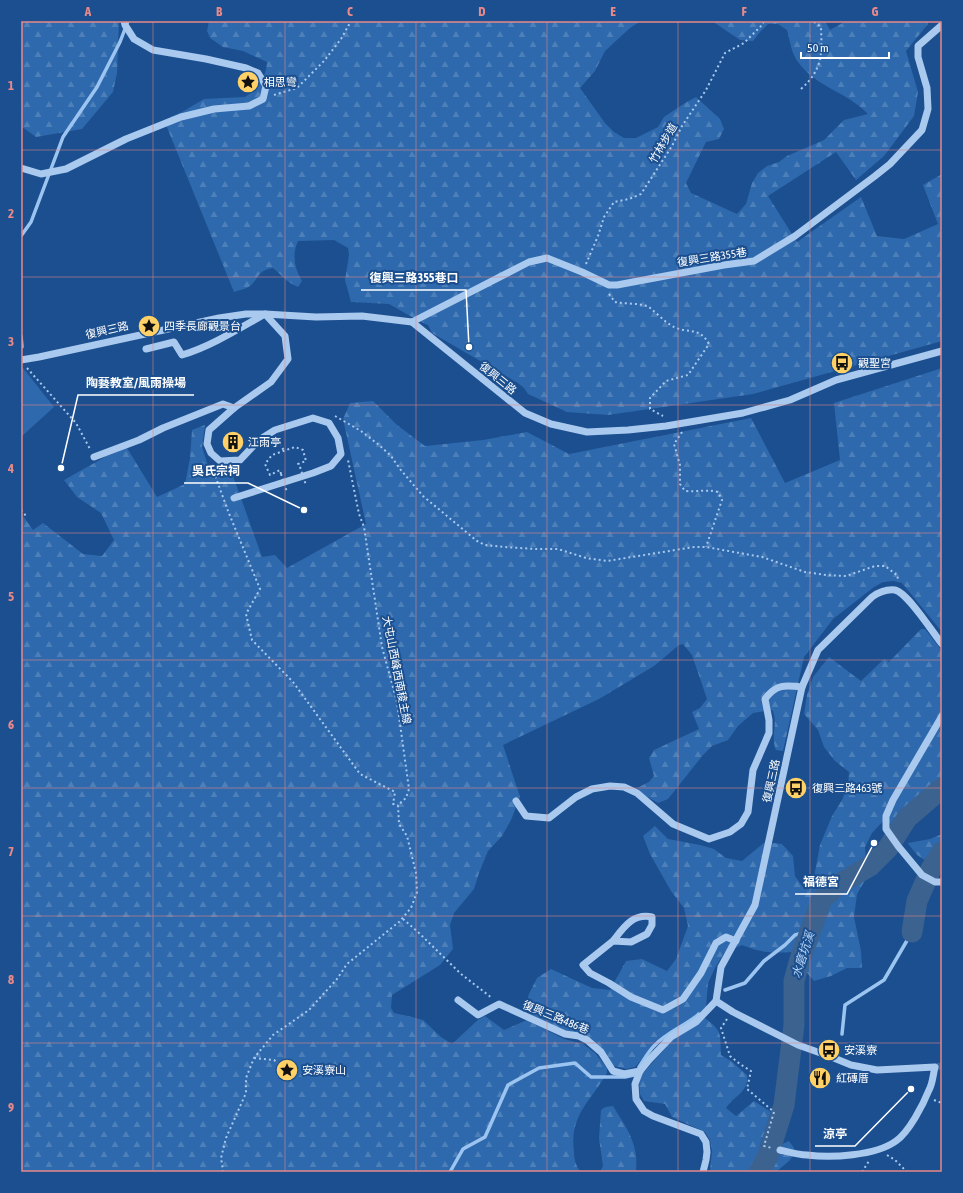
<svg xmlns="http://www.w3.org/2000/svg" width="963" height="1193" font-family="'Asap Condensed','Noto Sans TC',sans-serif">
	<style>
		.forest { fill: url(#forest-firs) }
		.green { fill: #2e69ad }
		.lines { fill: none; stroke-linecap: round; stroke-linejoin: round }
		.stream { stroke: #9cc4f0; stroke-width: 3.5 }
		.river { stroke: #3c6290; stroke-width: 21 }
		.minor-tunnel { stroke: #3d69a0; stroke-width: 7; stroke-dasharray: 7 3.5; stroke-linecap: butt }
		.path { stroke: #a9c9ee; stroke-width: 2; stroke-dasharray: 2 3; stroke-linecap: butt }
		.minor { stroke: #a9c9ee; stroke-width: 7 }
		.path-bridge { stroke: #a9c9ee; stroke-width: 2; stroke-dasharray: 2 3; stroke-linecap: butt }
		.grid { fill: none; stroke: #e88989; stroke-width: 1; stroke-opacity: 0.55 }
		.labels { text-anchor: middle; stroke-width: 4; stroke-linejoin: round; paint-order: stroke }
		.poi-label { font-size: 11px; fill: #fff; stroke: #1b4f8f; text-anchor: start }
		.street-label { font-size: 11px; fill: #fff; stroke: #1b4f8f }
		.water-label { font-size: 12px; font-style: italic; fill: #b5d3f5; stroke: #1b4f8f }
		.leader { fill: none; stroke: #fff; stroke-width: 1.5 }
		.callout-dot { fill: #fff; stroke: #1b4f8f; stroke-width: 1.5 }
		.callout-label { font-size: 12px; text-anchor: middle; font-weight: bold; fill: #fff; stroke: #1b4f8f; stroke-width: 4; stroke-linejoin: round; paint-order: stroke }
		.neatline { fill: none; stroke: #e88989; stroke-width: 1.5 }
		.grid-label { font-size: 13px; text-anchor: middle; font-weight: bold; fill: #e88989 }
	</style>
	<defs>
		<pattern id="forest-firs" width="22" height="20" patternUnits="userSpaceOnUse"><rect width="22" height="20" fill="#2e69ad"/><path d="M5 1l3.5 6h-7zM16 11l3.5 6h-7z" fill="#4d80b9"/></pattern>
	</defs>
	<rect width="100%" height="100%" fill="#1b4f8f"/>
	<!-- forest -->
	<g class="forest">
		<polygon points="21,21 119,21 117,73 113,92 82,129 36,137 21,126"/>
		<path d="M209,21H641L630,28L605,51L595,71L580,88L605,123L614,132L624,138H636L658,127L664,117L685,103L696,97L720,119L724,129L719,139L706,142L686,183L691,193L737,214L746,204L752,183L758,173L767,166L779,162L787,156L824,140L844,120L868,114C846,91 817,88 798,62C791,53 790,40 787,30L778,24H768L760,32L753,41L740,40L712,21H825L830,30L846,21H928V24L906,51L918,92L914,116L884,156L856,180L836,152L768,196L797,242L861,197L877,236L904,239L938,224L923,185L942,174V341L753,394L608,415L567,412L528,394L524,388L518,383L432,333L428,325L419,321L389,304L351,302L345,280L349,255L348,248L334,240L298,241C292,254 294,268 302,281L298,287C286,282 283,276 273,268C258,270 260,277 250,286C246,289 239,290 234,292L164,120L182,112L204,99L245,97L252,92L263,79L266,70L267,62L243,51L223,47L210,38L207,31Z"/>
		<path d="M942,368V632L902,583L893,581L883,582L874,587L833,619L804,657L783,751L776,750C770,737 779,720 772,710L753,713L738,726L728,740L712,746L703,755L668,799L658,803L646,796L637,788L649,782L654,776L649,758L654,750L699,729L692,712L700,708L707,699L692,655L683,644L679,645L654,666L599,699L503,745L520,797L511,820L502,836L488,851L479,873L474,889L454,913L450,925L453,949L440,965L392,995L391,1008L394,1013L408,1016L423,1020L441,1037L452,1044L479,1019L485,1016L504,1030L527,1020L564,1039L583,1044L595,1053L607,1068V1073C591,1101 569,1115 574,1152C574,1159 576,1167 581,1172H21V513L33,530L43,523L83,554L102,556L114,540L101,513L77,497L64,480L105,457L127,448L157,497L185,484L190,458L192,430L205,425L202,447L210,472L232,473L262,557L275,555L287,568L366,524L343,419L350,403L373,401L397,425L425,446L483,440L527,432L569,454L751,418L785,483L840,460L834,403Z"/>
		<path d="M921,629H925L942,651V788L936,804L917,818L893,826L885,819L872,833L865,847L867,877L857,894L854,917L861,951L862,968H847L831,976L814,981L803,968L793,952C772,953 761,953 742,945L724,953L715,968L708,983L706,1007L696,1019L660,1039L635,1067L626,1069L614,1066L597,1046L532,1016L524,1008L529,994L537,978L551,969L592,988L610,990L626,961L642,959L667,971L676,959L688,926L684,908L671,891L650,854L643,836L655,826L668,839L700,845L714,849L726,858L742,861L765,842L782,844L793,856L795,876L805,890L814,877L820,845L832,816L842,800L848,786L849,772L835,761L824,747L818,730L804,714L807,695L813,677L829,657L861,681L884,659L889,662Z"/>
		<path d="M942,834V866C923,859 920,861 908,843L930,839Z"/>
		<path d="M705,1018C723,1032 720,1034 721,1055L731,1061L747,1075C750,1091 734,1096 726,1108L736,1116L754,1101L771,1112L760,1146L762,1150L766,1151L789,1141L794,1148L793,1156L789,1161L776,1172H708L710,1170L712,1151L710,1140L705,1132L672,1117L665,1104L644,1101L640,1094L639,1084L643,1073L673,1040Z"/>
		<path d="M613,1106C627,1129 639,1144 636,1172H600L603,1166L599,1138L601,1110L605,1107Z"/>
	</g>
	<!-- green -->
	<polygon class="green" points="23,368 54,407 21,437 21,369"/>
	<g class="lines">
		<!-- stream -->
		<g class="stream">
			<polyline points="21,236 31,222 63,137 97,87 120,42 128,21"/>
			<polyline points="21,336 22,347"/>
			<polyline points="725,990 745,983 764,961 785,945 795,935 810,931"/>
			<polyline points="842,1034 845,1005 884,980 912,932"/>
			<path d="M639,1067C644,1060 648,1052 654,1046C667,1032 685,1026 699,1014"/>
			<polyline points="450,1172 463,1149 485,1137 508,1085 539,1068 575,1063 591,1077 625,1077 634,1075"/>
		</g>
		<!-- river -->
		<g class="river">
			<polyline points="912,932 917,901 931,869 942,852"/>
			<polyline points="759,1172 768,1156 784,1105 794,1025 794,981 800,959 822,899 839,884 870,866 888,848 907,818 942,788"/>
		</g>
		<!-- minor-tunnel -->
		<polyline class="minor-tunnel" points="935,1067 942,1066"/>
		<!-- path -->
		<g class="path">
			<path d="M801,89C823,69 822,54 821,27L813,21"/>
			<polyline points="274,95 297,88 324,61 341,39 351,21"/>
			<polyline points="586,264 598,236 604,217 614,202 629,199 641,194 672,146 682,126 706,90 725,53 744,43 762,25 764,21"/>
			<path d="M609,294L615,302C625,304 637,303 647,306C652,308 665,323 674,327C688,334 699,326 709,344L688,375L666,381L650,398V409L663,416"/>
			<polyline points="27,368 76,423 90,449"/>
			<polyline points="335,416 361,431 379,445 391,456 400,469 423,496 477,541 485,545 504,547 536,549 558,549 586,558 607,561 694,547 706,547 762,557 805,572 826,575 846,576 875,566 885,566 898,576 897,581"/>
			<path d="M682,432L674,444L680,465V484L685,491C698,492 705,489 718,492L722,500L706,547"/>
			<polyline points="278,439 284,451"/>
			<polyline points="212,467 228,511 260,589 246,614 252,640 293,682 360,774 395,792 393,804 398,805"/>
			<polyline points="281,474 280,470 270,475 265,464 272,455 295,447 303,450 306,461 298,464 300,467"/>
			<polyline points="21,510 27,517"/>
			<polyline points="403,919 418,932 461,974 492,998"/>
			<polyline points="727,1019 721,1028 730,1056 740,1064 751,1071 747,1089 774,1112 764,1146 772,1148"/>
			<polyline points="254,1058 274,1060 287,1070"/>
			<polyline points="934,1100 942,1103"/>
			<polyline points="887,1155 895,1160 907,1172"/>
			<polyline points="222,1172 223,1170 221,1158 226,1138 246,1093 246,1078 254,1058 273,1035 309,1010 337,979 347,964 399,922 411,908 417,892 416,873 407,836 399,824 398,805 406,798 409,789 397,702 382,647 364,527 359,514 348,460"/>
			<polyline points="862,1172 869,1161"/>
		</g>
		<!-- minor -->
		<g class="minor">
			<polyline points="21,168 41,174 66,169 126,139 181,117 214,109 249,106 263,99 266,86 258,73 246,68 206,59 153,50 134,39 125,25 124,21"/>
			<polyline points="412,322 529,262 547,258 582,272 609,285 617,285 724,265 754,261 795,236 875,176 890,164 922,130 928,109 927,88 918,57 918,46 942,25"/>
			<path d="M146,349L174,342L182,355C210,347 240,328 265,314L285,336L288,359L271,382L234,408L209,430L207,444L211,453L220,461L240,460L259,440L275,430L313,418L329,423L338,438L341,454L331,466L313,473L234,498"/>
			<polyline points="21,360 39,357 219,318 246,314 265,314 316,317 362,316 412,322 525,413 551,424 587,432 628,430 666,426 743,413 790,400 836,380 942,351"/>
			<polyline points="94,457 139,440 163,428 223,404 234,408"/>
			<polyline points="942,716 893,800 886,816 886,829 898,846 922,875 935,882 942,882"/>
			<path d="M516,801L526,816L549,818L576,797L592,789L610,786L624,787L637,793L673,824L709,839L730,832L741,824L748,812L753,770L769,733V720L765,699C776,684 785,685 802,687"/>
			<path d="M613,941C624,927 633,913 652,917V925L647,934L631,942L613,941L583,965L590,973L609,983L631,997L663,1010L683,999L701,973L716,943L726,937L736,941"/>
			<polyline points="458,1000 478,1015 499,1004 565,1034 579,1036 587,1040 601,1052 613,1071 624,1074 640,1071"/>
			<path d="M780,1150C788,1152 798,1155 807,1155C831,1158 875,1156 896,1141C909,1132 923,1105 929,1090C933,1083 933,1074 935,1067L877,1070L851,1065L829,1056L798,1045L733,1012L716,1001L721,967L755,905L802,687L818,650L872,597C879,592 886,589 895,590C908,593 933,633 942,644"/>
			<polyline points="703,1172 706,1160 707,1152 706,1142 701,1134 653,1116 644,1111 636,1099 635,1084 640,1071 649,1060 671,1037 696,1022 716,1001"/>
		</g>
		<!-- path-bridge -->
		<g class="path-bridge">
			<polyline points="300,467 306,485"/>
			<polyline points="281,474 287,492"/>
		</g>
	</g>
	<!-- grid -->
	<path class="grid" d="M153,21V1172M285,21V1172M416,21V1172M547,21V1172M678,21V1172M810,21V1172M21,150H942M21,277H942M21,405H942M21,533H942M21,660H942M21,788H942M21,916H942M21,1043H942"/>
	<!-- icons -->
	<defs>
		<g id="sight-disc" transform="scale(1.15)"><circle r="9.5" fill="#ffd166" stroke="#1b4f8f"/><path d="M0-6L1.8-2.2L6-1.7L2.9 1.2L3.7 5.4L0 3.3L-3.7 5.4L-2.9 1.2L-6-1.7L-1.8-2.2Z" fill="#111"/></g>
		<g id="bus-disc" transform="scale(1.15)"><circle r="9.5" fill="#ffd166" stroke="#1b4f8f"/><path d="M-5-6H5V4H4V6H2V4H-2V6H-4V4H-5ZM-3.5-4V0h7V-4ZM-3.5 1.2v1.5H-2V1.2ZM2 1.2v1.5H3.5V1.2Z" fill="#111"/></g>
		<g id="building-disc" transform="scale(1.15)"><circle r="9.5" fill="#ffd166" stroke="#1b4f8f"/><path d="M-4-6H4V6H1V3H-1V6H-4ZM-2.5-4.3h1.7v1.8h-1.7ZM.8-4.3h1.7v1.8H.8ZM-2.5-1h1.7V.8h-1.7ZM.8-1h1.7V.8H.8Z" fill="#111"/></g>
		<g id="restaurant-disc" transform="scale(1.15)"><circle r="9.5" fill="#ffd166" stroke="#1b4f8f"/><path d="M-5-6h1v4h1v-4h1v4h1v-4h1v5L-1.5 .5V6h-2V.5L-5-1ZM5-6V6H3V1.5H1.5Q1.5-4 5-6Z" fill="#111"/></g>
	</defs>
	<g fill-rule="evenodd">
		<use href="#sight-disc" x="248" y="82"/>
		<use href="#sight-disc" x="149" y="326"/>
		<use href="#bus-disc" x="842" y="363"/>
		<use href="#building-disc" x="233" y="442"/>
		<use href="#bus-disc" x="796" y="788"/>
		<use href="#bus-disc" x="829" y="1050"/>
		<use href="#sight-disc" x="287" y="1070"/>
		<use href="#restaurant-disc" x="820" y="1078"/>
	</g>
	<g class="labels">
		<!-- poi labels -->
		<g class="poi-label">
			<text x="264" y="86">相思彎</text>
			<text x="164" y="330">四季長廊觀景台</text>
			<text x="858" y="367">觀聖宮</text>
			<text x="248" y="446">江雨亭</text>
			<text x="812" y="792">復興三路463號</text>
			<text x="844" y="1054">安溪寮</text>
			<text x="302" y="1074">安溪寮山</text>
			<text x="836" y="1082">紅磚厝</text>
		</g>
		<!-- street labels -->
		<g class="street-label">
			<text transform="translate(663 143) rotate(-60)" y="4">竹林步道</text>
			<text transform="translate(712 257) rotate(-9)" y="4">復興三路355巷</text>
			<text transform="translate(107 330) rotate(-13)" y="4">復興三路</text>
			<text transform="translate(498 378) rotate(39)" y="4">復興三路</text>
			<text transform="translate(397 670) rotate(79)" y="4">大屯山西峰西南稜主線</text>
			<text transform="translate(771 781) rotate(-78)" y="4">復興三路</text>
			<text transform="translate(556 1017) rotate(22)" y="4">復興三路486巷</text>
		</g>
		<!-- water labels -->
		<g class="water-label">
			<text transform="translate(803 955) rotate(-72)" y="4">水磨坑溪</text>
		</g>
	</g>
	<!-- callouts -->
	<path class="leader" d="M469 347L466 290H361M61 468L78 395H194M304 510L248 483H184M874 843L847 894H795M911 1089L855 1146H815"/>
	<g class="callout-dot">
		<circle cx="469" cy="347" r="4"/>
		<circle cx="61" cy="468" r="4"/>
		<circle cx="304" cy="510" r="4"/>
		<circle cx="874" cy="843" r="4"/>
		<circle cx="911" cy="1089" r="4"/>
	</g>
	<g class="callout-label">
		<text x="414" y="282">復興三路355巷口</text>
		<text x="136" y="387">陶藝教室/風雨操場</text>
		<text x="216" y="475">吳氏宗祠</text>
		<text x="821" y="886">福德宮</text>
		<text x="835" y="1138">涼亭</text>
	</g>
	<!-- border -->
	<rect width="963" height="1193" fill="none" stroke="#1b4f8f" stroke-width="44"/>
	<!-- scale -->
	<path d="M801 52v6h88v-6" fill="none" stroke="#ffffff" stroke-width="2"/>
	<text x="807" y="52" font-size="12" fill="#ffffff" stroke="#1b4f8f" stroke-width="3" paint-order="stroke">50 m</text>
	<rect x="22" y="22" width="919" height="1149" class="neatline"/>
	<g class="grid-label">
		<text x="88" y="16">A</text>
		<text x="219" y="16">B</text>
		<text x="350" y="16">C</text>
		<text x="482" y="16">D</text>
		<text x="613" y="16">E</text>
		<text x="744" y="16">F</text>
		<text x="875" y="16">G</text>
		<text x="11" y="90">1</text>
		<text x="11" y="218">2</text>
		<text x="11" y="346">3</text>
		<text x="11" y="473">4</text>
		<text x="11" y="601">5</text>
		<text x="11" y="729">6</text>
		<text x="11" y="856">7</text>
		<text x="11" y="984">8</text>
		<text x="11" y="1112">9</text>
	</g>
</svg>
